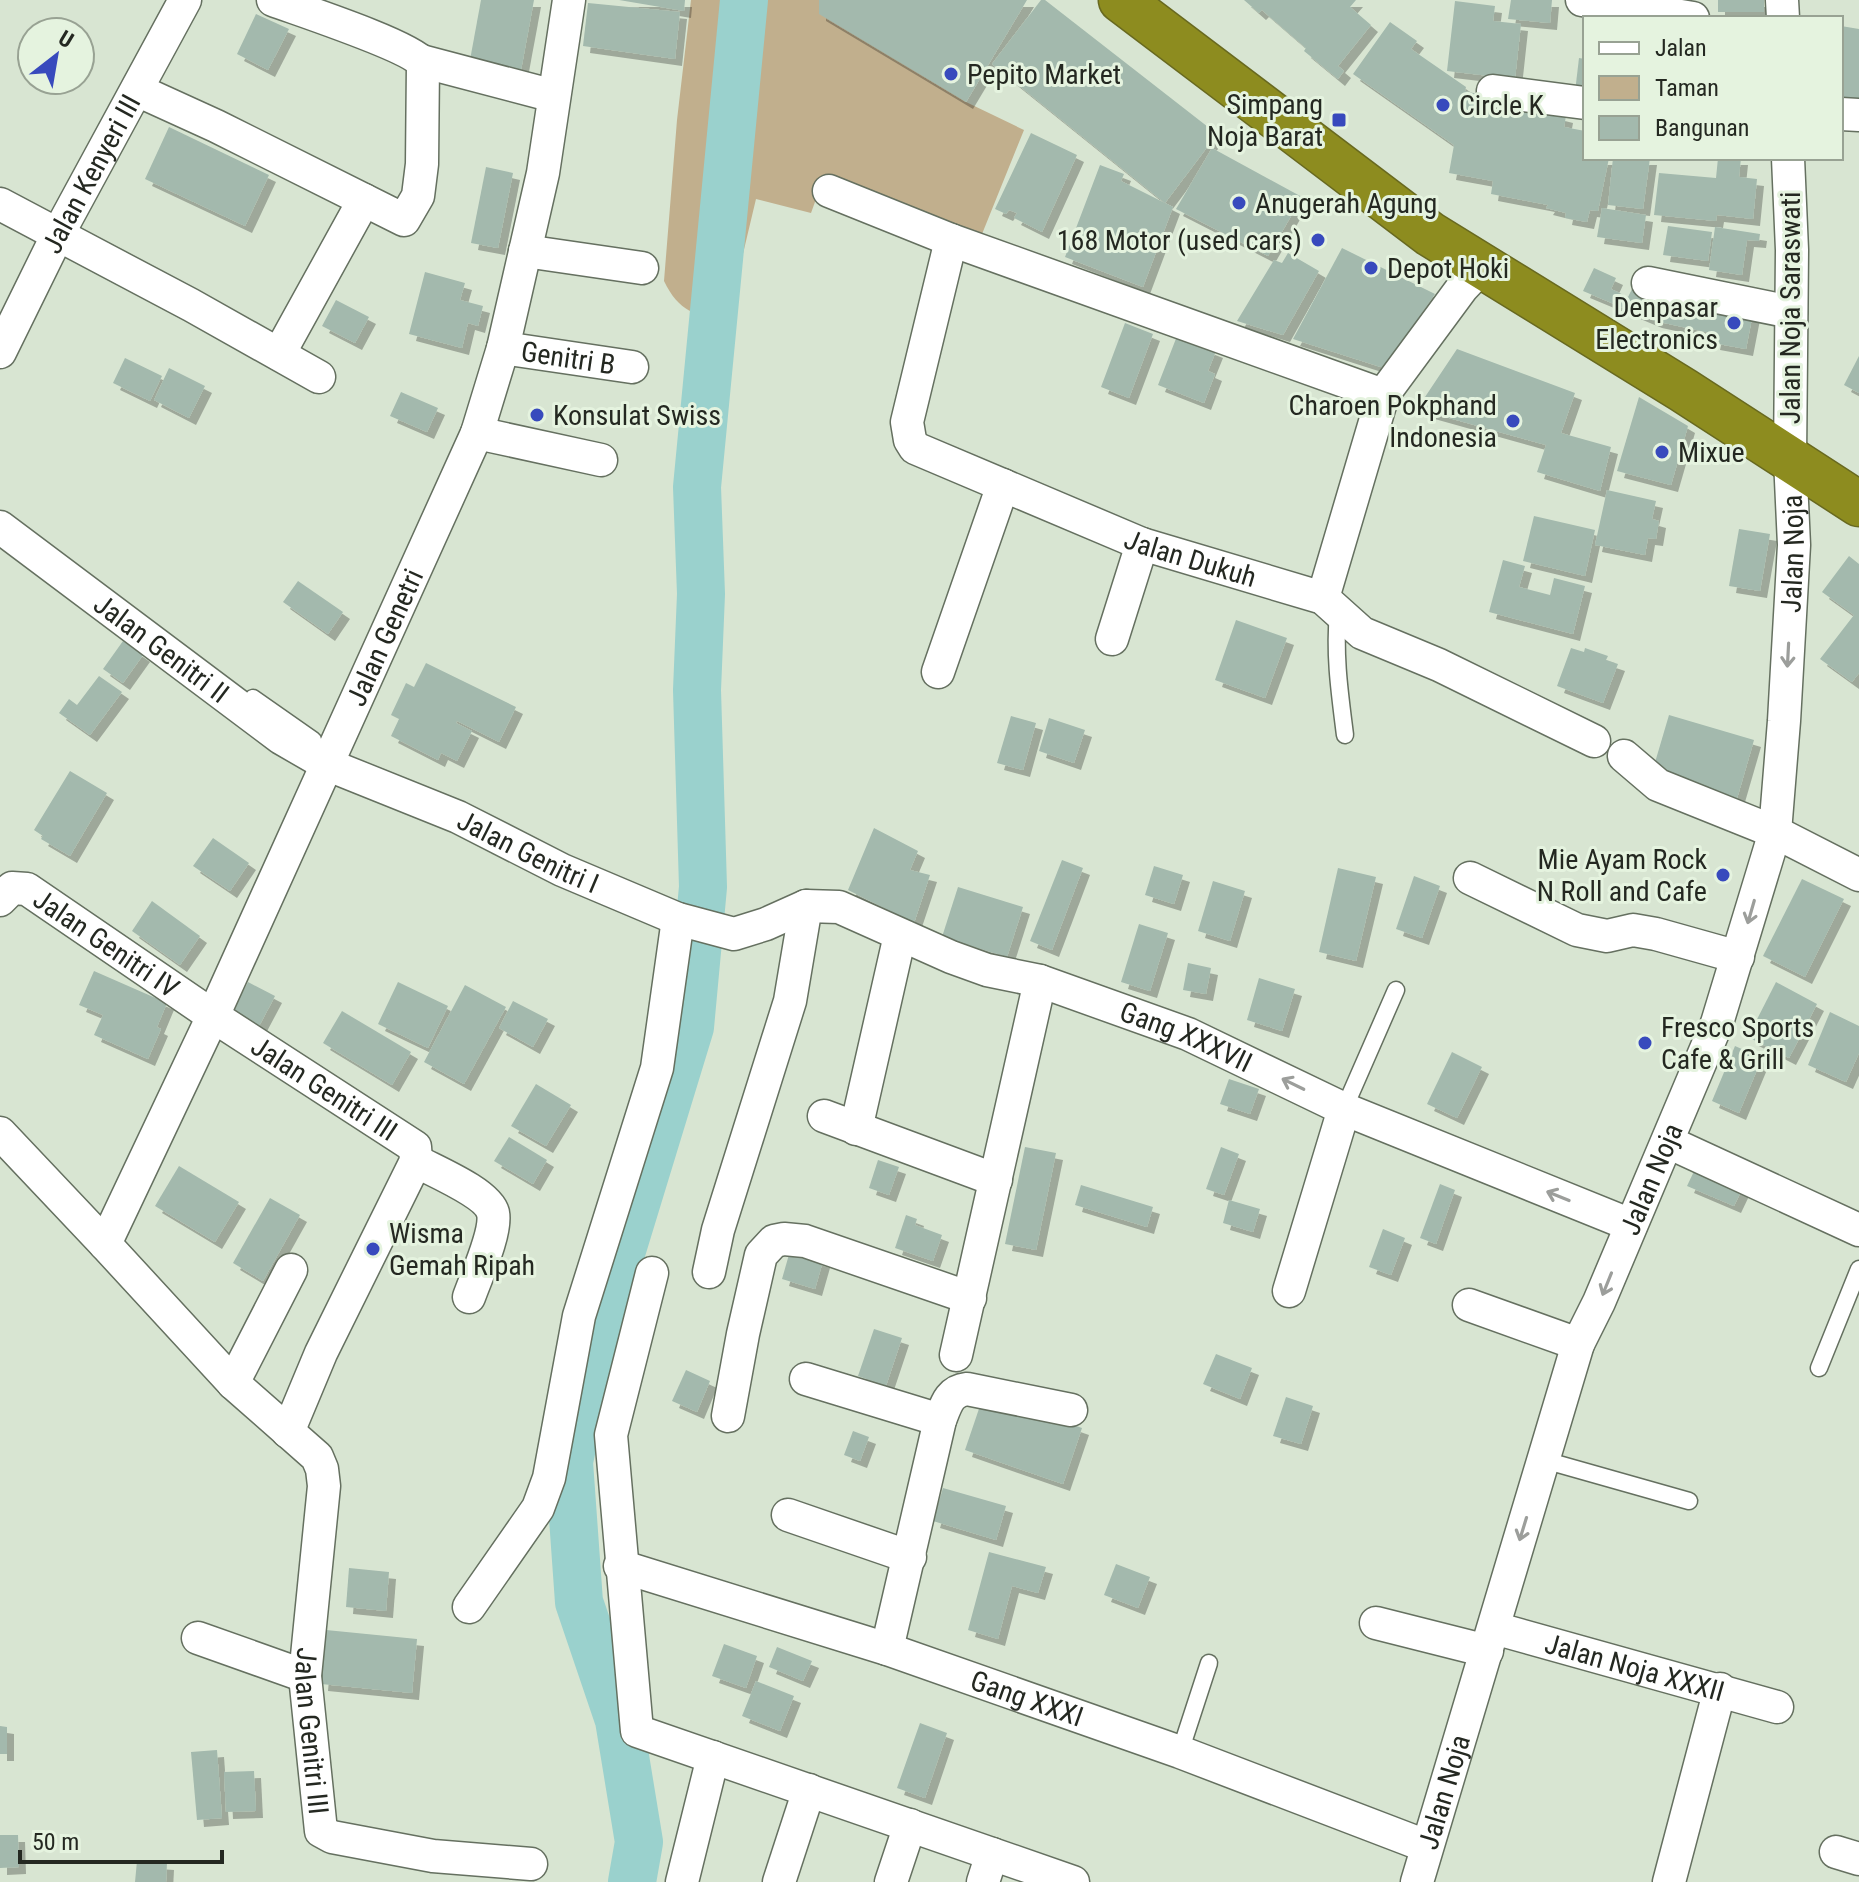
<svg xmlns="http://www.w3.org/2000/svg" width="1859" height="1882" font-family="'Roboto Condensed',sans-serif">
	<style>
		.green { fill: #c1af8d }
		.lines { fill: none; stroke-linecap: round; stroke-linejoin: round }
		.river { stroke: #9ad1cd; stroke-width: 48 }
		.building { fill: #a3b9ad; filter: url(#shadow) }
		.lane-casing { stroke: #657060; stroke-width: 19 }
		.street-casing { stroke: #657060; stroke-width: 35 }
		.highway-casing { stroke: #686920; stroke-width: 47 }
		.lane { stroke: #fff; stroke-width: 16 }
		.street { stroke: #fff; stroke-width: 32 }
		.highway { stroke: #8d8c1f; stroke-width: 44 }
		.oneway { stroke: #9c9e9b }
		.poi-dot { fill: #384abd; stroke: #e5f3df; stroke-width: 3 }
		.labels { text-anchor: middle; stroke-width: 6; stroke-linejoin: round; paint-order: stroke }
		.poi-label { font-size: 28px; fill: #242821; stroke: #e5f3df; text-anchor: start }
		.street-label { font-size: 28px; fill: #242821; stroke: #e5f3df }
	</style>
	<defs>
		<filter id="shadow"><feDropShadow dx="7" dy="7" stdDeviation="0" flood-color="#0004"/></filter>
	</defs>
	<rect width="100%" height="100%" fill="#d8e5d2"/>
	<!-- green -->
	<path class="green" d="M691,0H819L966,102L1024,130L980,239L824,177L811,213L756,199L727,321C695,315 679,312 664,281L677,120Z"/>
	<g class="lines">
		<!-- river -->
		<polyline class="river" points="632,1882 639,1842 619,1720 579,1602 569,1462 592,1348 690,1027 703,887 697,690 701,594 697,487 744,0"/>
	</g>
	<!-- building -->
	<g class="building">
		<polygon points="481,0 534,0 521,70 470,60"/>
		<polygon points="619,0 685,0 684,11"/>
		<polygon points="819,0 1027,0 966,102 819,14"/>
		<polygon points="1041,0 1045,0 1217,134 1165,203 992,64"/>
		<polygon points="1244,0 1356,0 1350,7 1371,25 1338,66 1344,71 1338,79 1304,51 1306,48 1262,10 1259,13"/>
		<polygon points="1511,0 1552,0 1550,23 1508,19"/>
		<rect x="1718" y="0" width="46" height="12"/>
		<polygon points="1455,1 1495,6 1493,21 1521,24 1515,79 1447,71"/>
		<polygon points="588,3 680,12 675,59 583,46"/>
		<polygon points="256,14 289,29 268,70 237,54"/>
		<polygon points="1390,22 1417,41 1411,49 1466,87 1465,91 1566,116 1564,127 1585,131 1585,158 1609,158 1598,211 1590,210 1587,222 1565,218 1566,213 1546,208 1548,205 1491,194 1493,181 1449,173 1454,145 1353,74"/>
		<polygon points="1841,26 1859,29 1859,100 1841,98"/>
		<polygon points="29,35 32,37 32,67 17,60"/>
		<polygon points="1579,58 1585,59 1585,94 1575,92"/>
		<polygon points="169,127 269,175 245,226 145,179"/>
		<polygon points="1031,133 1077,155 1042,232 1014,218 1017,213 1009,210 1006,214 995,209"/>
		<polygon points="1212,148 1302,197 1268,256 1176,209"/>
		<polygon points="1613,158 1650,158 1643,209 1608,205"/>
		<polygon points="1718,158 1741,158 1739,177 1757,179 1753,219 1717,215 1716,221 1654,215 1659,173 1716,178"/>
		<polygon points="1100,165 1124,174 1121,181 1173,207 1143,287 1065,257"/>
		<polygon points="486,167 513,173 498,248 471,243"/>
		<polygon points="1602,208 1646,215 1642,243 1597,237"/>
		<polygon points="1668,226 1712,232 1708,261 1663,255"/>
		<polygon points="1715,227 1760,234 1759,241 1747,240 1742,275 1709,270"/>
		<polygon points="1342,248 1435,294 1384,368 1293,339"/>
		<polygon points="1288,253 1319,271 1283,335 1237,321 1274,260 1282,263"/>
		<polygon points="1594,268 1616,278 1611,289 1628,297 1633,287 1753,313 1746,349 1713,343 1715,334 1655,321 1583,291"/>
		<polygon points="425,272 465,283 460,300 483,306 478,326 468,323 462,348 409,334"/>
		<polygon points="336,300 369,317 355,343 322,326"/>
		<polygon points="1125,323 1153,334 1129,398 1101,387"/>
		<polygon points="1177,336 1216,351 1208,371 1215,374 1204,403 1158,385"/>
		<polygon points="1457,349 1575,393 1561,433 1611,447 1600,491 1537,472 1546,445 1417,409"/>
		<polygon points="1859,356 1859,393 1844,385"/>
		<polygon points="125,358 162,376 150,401 113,383"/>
		<polygon points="169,368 205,386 189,418 154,400"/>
		<polygon points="401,392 438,408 427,432 390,416"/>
		<polygon points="1639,397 1688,426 1671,485 1617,471"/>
		<polygon points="1607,490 1656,501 1652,519 1659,521 1656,539 1648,538 1645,555 1595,545"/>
		<polygon points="1534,516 1595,530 1585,576 1523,561"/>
		<polygon points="1739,529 1770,534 1760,591 1729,586"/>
		<polygon points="1849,556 1859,564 1859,673 1852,682 1820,659 1854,615 1822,592"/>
		<polygon points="1503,560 1525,566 1519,587 1550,595 1554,578 1585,586 1573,634 1489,612"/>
		<polygon points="298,581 343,612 328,634 283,602"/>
		<polygon points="1236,620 1287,638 1265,698 1215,680"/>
		<polygon points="123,641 143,655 123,683 103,669"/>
		<polygon points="1571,648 1584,652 1585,648 1608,656 1606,660 1618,664 1603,703 1557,686"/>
		<polygon points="426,663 516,707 499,742 457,721 456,723 472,731 457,761 441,753 438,760 391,736 399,719 391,715 406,683 414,687"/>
		<polygon points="99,676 122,692 90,735 59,713 69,699 77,705"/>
		<polygon points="1669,715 1754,740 1736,802 1651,776"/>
		<polygon points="1011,716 1036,723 1023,770 997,763"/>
		<polygon points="1049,718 1085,730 1074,763 1039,751"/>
		<polygon points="70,771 107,793 70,856 41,839 43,836 34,830"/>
		<polygon points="874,828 918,851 910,870 930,875 914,923 848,890"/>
		<polygon points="213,838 249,863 230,891 193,866"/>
		<polygon points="1062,860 1083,868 1052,950 1030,941"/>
		<polygon points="1154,866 1183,875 1174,904 1145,895"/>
		<polygon points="1338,868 1376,877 1356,961 1319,952"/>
		<polygon points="1414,876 1440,886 1422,938 1396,929"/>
		<polygon points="1802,879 1844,899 1805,977 1763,956"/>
		<polygon points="1213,881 1245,891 1230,941 1198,931"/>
		<polygon points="958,887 1023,907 1007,957 942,937"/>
		<polygon points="152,901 200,936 180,965 132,931"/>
		<polygon points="1139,924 1168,933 1150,991 1121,982"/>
		<polygon points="1188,963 1211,968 1206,994 1183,990"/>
		<polygon points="94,971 167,1003 157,1027 161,1029 148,1059 94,1035 103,1015 79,1005"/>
		<polygon points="1259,978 1295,989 1282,1031 1247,1020"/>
		<polygon points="248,982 275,996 258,1028 231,1014"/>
		<polygon points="398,982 448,1006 428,1048 378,1024"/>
		<polygon points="1776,982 1817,1004 1789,1058 1748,1037"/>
		<polygon points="465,985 506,1007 464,1084 424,1062"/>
		<polygon points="513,1001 548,1019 533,1047 499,1028"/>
		<polygon points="342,1011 411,1052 392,1085 323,1043"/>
		<polygon points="1830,1012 1859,1026 1859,1053 1846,1082 1808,1065"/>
		<polygon points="1735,1046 1762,1058 1739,1113 1712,1101"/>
		<polygon points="1452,1052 1482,1067 1457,1118 1427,1104"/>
		<polygon points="1229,1079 1259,1089 1250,1114 1220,1104"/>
		<polygon points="536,1084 571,1105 546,1146 511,1126"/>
		<polygon points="509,1137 547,1160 533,1184 494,1161"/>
		<polygon points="1025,1147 1056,1153 1036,1250 1005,1244"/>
		<polygon points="1221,1147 1239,1154 1224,1195 1206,1189"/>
		<polygon points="878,1160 899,1167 889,1195 869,1188"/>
		<polygon points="1697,1165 1744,1185 1734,1206 1687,1186"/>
		<polygon points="179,1166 239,1202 215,1242 155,1206"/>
		<polygon points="1440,1184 1455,1190 1436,1244 1420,1238"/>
		<polygon points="1081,1185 1153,1207 1147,1227 1075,1205"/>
		<polygon points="270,1198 300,1215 263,1281 233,1263"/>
		<polygon points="1229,1200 1260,1209 1253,1232 1223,1223"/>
		<polygon points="906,1215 917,1219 915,1225 942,1235 933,1261 895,1248"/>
		<polygon points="1383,1229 1405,1238 1391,1275 1369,1267"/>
		<polygon points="790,1251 823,1261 815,1289 782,1279"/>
		<polygon points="874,1329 902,1338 886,1386 858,1376"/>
		<polygon points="1216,1354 1252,1368 1240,1399 1203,1384"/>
		<polygon points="686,1370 710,1381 697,1412 672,1401"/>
		<polygon points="984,1394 1082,1428 1063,1484 965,1450"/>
		<polygon points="1286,1397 1313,1406 1301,1444 1273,1436"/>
		<polygon points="853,1431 869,1437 860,1461 844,1455"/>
		<polygon points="943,1488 1006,1506 996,1540 933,1521"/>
		<polygon points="989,1552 1046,1567 1038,1593 1012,1586 998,1639 968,1630"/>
		<polygon points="1116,1564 1150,1577 1138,1608 1104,1595"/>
		<polygon points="349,1568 389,1572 386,1611 346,1607"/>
		<polygon points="326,1630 417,1639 412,1693 321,1684"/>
		<polygon points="724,1644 757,1656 746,1688 712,1676"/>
		<polygon points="777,1647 812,1661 803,1681 769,1667"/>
		<polygon points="756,1681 794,1696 780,1731 742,1716"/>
		<polygon points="920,1723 947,1733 925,1798 897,1788"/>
		<polygon points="0,1726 7,1727 7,1754 0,1754"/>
		<polygon points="217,1750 222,1818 197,1820 191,1752"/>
		<polygon points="254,1771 256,1811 226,1812 224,1772"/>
		<polygon points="0,1835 18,1835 19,1867 0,1868"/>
		<polygon points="137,1861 167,1863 166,1882 135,1882"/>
	</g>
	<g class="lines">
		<!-- lane casing -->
		<g class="lane-casing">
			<g id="lane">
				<path d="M1338,614C1334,655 1340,695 1345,735"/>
				<polyline points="253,698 313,740"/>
				<polyline points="1344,1109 1396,990"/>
				<polyline points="1819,1368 1859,1269"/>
				<polyline points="1544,1460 1689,1501"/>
				<polyline points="1180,1752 1209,1663"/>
			</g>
		</g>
		<!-- street casing -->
		<g class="street-casing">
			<g id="street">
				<polyline points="1582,0 1693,18"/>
				<polyline points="1782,0 1783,18"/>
				<polyline points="421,61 554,96"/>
				<path d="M137,90L216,126L404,220L418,196L422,164L423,63C408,45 300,10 273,0"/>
				<polyline points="1493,91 1585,103"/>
				<polyline points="1841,114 1859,115"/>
				<polyline points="829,191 951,240 1383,395"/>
				<polyline points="0,204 191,305 319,377"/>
				<path id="s1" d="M951,240L907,422L910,440L915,448L1142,544L1323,598L1362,633L1439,665L1594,741"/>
				<polyline points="525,251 642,268"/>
				<polyline points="1648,283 1791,312"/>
				<path id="s2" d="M503,348L632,367"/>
				<path id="s3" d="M0,352L57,236L185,0"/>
				<polyline points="279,354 364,200"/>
				<polyline points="477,433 601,460"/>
				<path id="s4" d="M0,527L281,738L326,764L458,817L562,870L678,919L734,934L766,924L806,906L839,907L951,957L987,970L1040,981L1188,1034L1344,1109L1631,1225"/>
				<polyline points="1323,598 1383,395 1462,288 1481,268"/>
				<polyline points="1112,639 1142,544"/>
				<polyline points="938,672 1003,485"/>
				<polyline points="1624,756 1658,785 1775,832 1859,875"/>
				<polyline points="1470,878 1577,930 1607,936 1633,930 1656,934 1738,957"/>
				<path id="s5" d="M0,900L12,888L27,889L213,1016L415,1147L416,1161L321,1353L288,1432"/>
				<polyline points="824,1116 996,1180"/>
				<polyline points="856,1129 900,935"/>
				<path id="s6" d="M0,1133L105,1244L233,1383L317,1457L322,1469L324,1486L305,1676L321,1831L332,1837L433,1856L531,1864"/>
				<polyline points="1668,1142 1859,1230"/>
				<path d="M416,1161C434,1171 488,1193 493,1213C497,1232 476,1277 469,1297"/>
				<path id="s7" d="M105,1244L213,1016L477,433L503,348L543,173L569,0"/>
				<polyline points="709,1272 718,1230 790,1001 806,906"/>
				<polyline points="652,1273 611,1435 637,1731 1073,1882"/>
				<polyline points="1289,1291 1344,1109"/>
				<polyline points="1469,1305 1578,1344"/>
				<polyline points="956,1355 1040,981"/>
				<polyline points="806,1379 940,1420"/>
				<polyline points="233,1383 291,1270"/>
				<polyline points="728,1416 743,1334 761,1255 774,1241 784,1239 805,1241 970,1298"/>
				<polyline points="788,1515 910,1557"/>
				<path id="s8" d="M620,1566L887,1649L1180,1752L1426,1846"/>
				<polyline points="469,1607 538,1508 549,1478 579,1316 657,1068 678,919"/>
				<polyline points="1376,1623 1487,1651"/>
				<path id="s9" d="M1494,1628L1777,1707"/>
				<polyline points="198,1638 305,1676"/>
				<path d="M887,1649L940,1420C946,1405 949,1391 967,1389L1071,1410"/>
				<polyline points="1836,1852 1859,1859"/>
				<polyline points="682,1882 713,1757"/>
				<polyline points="779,1882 809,1790"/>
				<polyline points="891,1882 910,1825"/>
				<polyline points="983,1882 992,1854"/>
				<path id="s10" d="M1417,1882L1578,1344L1599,1302L1717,1023L1775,832L1784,721L1794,545L1790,459L1792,250L1788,158"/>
				<polyline points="1669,1882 1720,1689"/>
			</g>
		</g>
		<!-- highway casing -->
		<g class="highway-casing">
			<polyline id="highway" points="1121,0 1430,234 1683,390 1859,504"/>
		</g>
		<!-- lane -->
		<use href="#lane" class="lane"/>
		<!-- street -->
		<use href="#street" class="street"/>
		<!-- highway -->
		<use href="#highway" class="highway"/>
	</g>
	<!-- one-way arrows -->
	<defs><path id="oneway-shaft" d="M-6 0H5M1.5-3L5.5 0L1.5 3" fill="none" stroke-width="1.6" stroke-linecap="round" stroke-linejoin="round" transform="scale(2)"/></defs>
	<g class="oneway">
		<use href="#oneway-shaft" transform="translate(1788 655) rotate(93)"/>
		<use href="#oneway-shaft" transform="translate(1751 912) rotate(106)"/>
		<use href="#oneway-shaft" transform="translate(1293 1084) rotate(-154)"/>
		<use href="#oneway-shaft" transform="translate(1558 1196) rotate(-158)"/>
		<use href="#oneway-shaft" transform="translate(1607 1284) rotate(112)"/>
		<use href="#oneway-shaft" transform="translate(1523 1529) rotate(107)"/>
	</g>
	<!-- markers -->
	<g class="poi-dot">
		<circle cx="951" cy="74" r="8"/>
		<circle cx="1443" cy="105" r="8"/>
		<rect x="1331" y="112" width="16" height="16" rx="4"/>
		<circle cx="1239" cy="203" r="8"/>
		<circle cx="1318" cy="240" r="8"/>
		<circle cx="1371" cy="268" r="8"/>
		<circle cx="1734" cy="323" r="8"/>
		<circle cx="537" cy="415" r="8"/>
		<circle cx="1513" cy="421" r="8"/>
		<circle cx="1662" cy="452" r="8"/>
		<circle cx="1723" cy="875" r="8"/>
		<circle cx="1645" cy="1043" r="8"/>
		<circle cx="373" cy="1249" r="8"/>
	</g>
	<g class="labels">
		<!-- poi labels -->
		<g class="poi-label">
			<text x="967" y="84">Pepito Market</text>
			<text x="1323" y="114" text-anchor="end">Simpang<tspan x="1323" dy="32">Noja Barat</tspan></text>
			<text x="1459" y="115">Circle K</text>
			<text x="1255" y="213">Anugerah Agung</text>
			<text x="1302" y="250" text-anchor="end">168 Motor (used cars)</text>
			<text x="1387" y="278">Depot Hoki</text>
			<text x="1718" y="317" text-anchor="end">Denpasar<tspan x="1718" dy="32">Electronics</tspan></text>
			<text x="1497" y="415" text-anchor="end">Charoen Pokphand<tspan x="1497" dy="32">Indonesia</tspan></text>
			<text x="553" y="425">Konsulat Swiss</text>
			<text x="1678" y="462">Mixue</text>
			<text x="1707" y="869" text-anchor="end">Mie Ayam Rock<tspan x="1707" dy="32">N Roll and Cafe</tspan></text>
			<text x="1661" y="1037">Fresco Sports<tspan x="1661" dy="32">Cafe &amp; Grill</tspan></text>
			<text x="389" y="1243">Wisma<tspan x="389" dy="32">Gemah Ripah</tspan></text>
		</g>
		<!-- street labels -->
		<g class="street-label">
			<text dy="10" stroke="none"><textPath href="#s3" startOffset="200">Jalan Kenyeri III</textPath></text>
			<text transform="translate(1790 308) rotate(-90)" y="10">Jalan Noja Saraswati</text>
			<text dy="10" stroke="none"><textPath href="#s2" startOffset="66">Genitri B</textPath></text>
			<text dy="10" stroke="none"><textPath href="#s10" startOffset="1390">Jalan Noja</textPath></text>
			<text dy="10" stroke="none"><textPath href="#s1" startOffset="512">Jalan Dukuh</textPath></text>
			<text dy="10" stroke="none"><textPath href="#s7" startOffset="668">Jalan Genetri</textPath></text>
			<text dy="10" stroke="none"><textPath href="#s4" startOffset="202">Jalan Genitri II</textPath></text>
			<text dy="10" stroke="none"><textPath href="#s4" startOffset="624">Jalan Genitri I</textPath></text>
			<text dy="10" stroke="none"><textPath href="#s5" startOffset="128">Jalan Genitri IV</textPath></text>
			<text dy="10" stroke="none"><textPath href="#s4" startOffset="1328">Gang XXXVII</textPath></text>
			<text dy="10" stroke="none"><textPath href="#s5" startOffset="390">Jalan Genitri III</textPath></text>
			<text dy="10" stroke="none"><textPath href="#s10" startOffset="742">Jalan Noja</textPath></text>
			<text dy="10" stroke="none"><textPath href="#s9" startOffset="146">Jalan Noja XXXII</textPath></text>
			<text dy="10" stroke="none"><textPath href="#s8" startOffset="428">Gang XXXI</textPath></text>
			<text dy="10" stroke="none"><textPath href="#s6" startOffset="730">Jalan Genitri III</textPath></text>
			<text dy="10" stroke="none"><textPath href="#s10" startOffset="94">Jalan Noja</textPath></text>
		</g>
	</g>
	<!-- legend -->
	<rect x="1583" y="16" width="260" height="144" fill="#e5f3df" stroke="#98a293" stroke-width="2"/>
	<rect x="1599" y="42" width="40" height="12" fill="#ffffff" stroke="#98a293" stroke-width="2"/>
	<text x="1655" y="56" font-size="24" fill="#242821">Jalan</text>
	<rect x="1599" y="76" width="40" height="24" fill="#c1af8d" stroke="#98a293" stroke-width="2"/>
	<text x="1655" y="96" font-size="24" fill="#242821">Taman</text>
	<rect x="1599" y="116" width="40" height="24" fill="#a3b9ad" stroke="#98a293" stroke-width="2"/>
	<text x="1655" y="136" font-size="24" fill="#242821">Bangunan</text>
	<!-- north arrow -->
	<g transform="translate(56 56) rotate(31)"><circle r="38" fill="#e5f3df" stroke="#98a293" stroke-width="2"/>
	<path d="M0-6L14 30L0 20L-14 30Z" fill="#384abd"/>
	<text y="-12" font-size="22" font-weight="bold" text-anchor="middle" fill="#242821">U</text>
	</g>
	<!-- scale -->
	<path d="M20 1850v12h202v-12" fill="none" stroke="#242821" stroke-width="4"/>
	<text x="32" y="1850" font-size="24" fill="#242821" stroke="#e5f3df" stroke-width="6" paint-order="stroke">50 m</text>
</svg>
